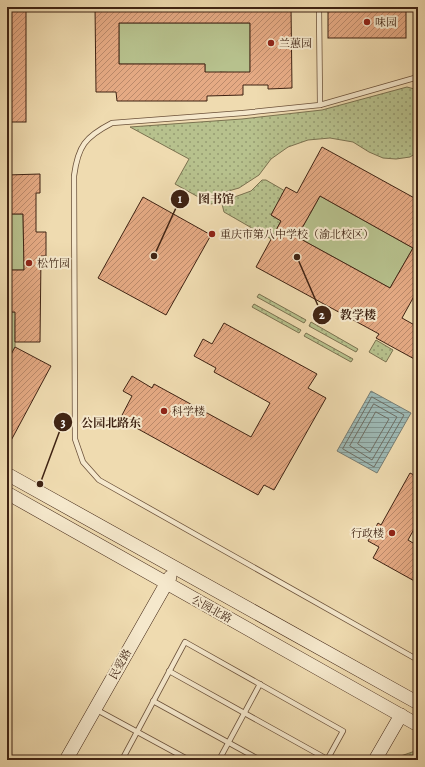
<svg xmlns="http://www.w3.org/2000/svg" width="425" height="767" font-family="Alegreya,'Noto Serif SC',serif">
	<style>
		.grass { fill: url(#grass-dots); stroke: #7b7250 }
		.garden { fill: #b7c18d; stroke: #7b7250 }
		.water { fill: url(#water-rules); stroke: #777d74 }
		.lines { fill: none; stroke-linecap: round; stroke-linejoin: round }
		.shore { stroke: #6e6e64; stroke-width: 1 }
		.building { fill: url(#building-hatch); stroke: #3f2313; fill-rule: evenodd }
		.lane-casing { stroke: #6b513a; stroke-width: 6 }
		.secondary-casing { stroke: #3f2313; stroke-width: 14 }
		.lane { stroke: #f5e8cc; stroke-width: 4.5 }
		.secondary { stroke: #f5e8cc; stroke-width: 13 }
		.poi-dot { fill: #8f2418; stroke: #f5e8cc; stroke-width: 1.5 }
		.labels { text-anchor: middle; stroke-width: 4; stroke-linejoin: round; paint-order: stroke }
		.poi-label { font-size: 11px; fill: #3f2313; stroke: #f5e8cc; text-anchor: start }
		.street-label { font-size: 11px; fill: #3f2313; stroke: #f5e8cc }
		.leader { fill: none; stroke: #3f2313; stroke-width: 1.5 }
		.callout-dot { fill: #3f2313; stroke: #f5e8cc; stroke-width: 1.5 }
		.mark-label { font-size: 12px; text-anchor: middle; font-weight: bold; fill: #fff }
		.callout-label { font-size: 12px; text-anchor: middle; font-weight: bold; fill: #3f2313; stroke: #f5e8cc; stroke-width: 4; stroke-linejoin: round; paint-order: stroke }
	</style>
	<defs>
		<pattern id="grass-dots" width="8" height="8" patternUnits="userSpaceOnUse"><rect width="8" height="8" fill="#b7c18d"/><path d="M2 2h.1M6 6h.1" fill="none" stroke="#969c72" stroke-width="1.8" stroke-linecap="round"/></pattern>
		<pattern id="water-rules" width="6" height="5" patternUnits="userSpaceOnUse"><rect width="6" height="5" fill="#9db9b5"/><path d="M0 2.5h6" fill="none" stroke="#819692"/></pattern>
		<pattern id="building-hatch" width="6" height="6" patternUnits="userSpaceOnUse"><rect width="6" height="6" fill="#e5aa84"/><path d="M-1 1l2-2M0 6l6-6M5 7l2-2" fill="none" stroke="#bb8a6b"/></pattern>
	</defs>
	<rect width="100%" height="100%" fill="#efdbb0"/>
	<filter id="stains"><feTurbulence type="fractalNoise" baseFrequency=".005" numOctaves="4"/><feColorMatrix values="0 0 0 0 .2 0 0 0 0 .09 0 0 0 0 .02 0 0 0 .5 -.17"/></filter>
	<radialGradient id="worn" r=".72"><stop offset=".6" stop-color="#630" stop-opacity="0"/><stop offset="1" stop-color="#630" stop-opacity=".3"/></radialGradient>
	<!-- grass -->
	<g class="grass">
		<polygon points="407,87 418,90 418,152 410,157 396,159 383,158 369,152 353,142 330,138 308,140 288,147 271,159 259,175 239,188 225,192 215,203 211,204 175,184 189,159 130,127 242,119 322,110"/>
		<polygon points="262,180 266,180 285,191 271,215 281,221 271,239 224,212 222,204 229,199 251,191"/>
		<polygon points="259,294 306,320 304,323 257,297"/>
		<polygon points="254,304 301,330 299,333 252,307"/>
		<polygon points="311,322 358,349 356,352 309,326"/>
		<polygon points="306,333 353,359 351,362 304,336"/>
		<polygon points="376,340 393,350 386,362 369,352"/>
		<polygon points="418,750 418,760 393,760 395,758"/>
	</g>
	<!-- garden -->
	<g class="garden">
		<polygon points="119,23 250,23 250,74 220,72 220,74 205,74 205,64 119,64"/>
		<polygon points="320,196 413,248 390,288 297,237"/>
		<polygon points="7,214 23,214 24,270 7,270"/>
		<polygon points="7,312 19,312 15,321 15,347 7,362"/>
	</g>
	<!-- water -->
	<polygon class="water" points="371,391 411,413 377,473 337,451"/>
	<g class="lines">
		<!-- shore -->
		<g class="shore">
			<polygon points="372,397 404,415 374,467 343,449"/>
			<polygon points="374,404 397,417 372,460 350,446"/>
			<polygon points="376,412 389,419 370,452 358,444"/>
		</g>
	</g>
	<!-- building -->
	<g class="building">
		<path d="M95,7H291L292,88L268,89V85H243V95L207,96V101H117L116,92H96ZM119,23H250V72H205V64H119Z"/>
		<rect x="328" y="7" width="78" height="31"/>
		<rect x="7" y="11" width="19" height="111"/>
		<path d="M322,147L418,200V289L402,318L418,327V361L376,338L379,334L256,267L281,221L271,215L286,187L297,193ZM320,196L413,248L390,288L297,237Z"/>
		<polygon points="40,174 40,193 36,193 36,232 46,232 46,256 41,256 40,342 15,342 15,312 7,312 7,270 24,270 23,214 7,214 7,175"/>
		<polygon points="143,197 211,235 166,315 98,278"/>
		<polygon points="224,323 317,374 308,388 326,398 274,490 264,485 258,495 120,419 132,396 123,391 132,376 152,388 154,384 251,437 270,403 214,372 216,368 194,356 203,339 212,344"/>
		<polygon points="15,347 51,366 7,448 7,362"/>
		<polygon points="410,473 418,477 418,522 408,540 418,546 418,583 373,558 379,547 368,541 378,523 381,525"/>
	</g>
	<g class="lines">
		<!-- lane casing -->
		<g class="lane-casing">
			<g id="lane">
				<polyline points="319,7 320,105"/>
				<path d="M418,77L320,105L243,113L112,123C85,137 78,146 74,176L75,439L83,462L99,480L418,660"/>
				<polyline points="169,671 327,759"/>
				<polyline points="153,701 260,760"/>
				<polyline points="97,710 189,760"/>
				<polyline points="122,760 185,642 343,731 327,760"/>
				<polyline points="219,760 260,684"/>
			</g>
		</g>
		<!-- secondary casing -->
		<g class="secondary-casing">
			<g id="secondary">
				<polyline points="7,474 418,703"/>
				<polyline points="7,493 418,725"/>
				<polyline points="66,760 170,577"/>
				<polyline points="375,760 401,715"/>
			</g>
		</g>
		<!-- lane -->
		<use href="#lane" class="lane"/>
		<!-- secondary -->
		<use href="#secondary" class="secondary"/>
	</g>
	<!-- markers -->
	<g class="poi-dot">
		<circle cx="367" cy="22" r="4"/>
		<circle cx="271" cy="43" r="4"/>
		<circle cx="212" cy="234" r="4"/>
		<circle cx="29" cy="263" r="4"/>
		<circle cx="164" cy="411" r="4"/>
		<circle cx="392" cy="533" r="4"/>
	</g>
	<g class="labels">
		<!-- poi labels -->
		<g class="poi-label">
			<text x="375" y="26">味园</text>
			<text x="279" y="47">兰蕙园</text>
			<text x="220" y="238">重庆市第八中学校（渝北校区）</text>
			<text x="37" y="267">松竹园</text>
			<text x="172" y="415">科学楼</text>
			<text x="384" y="537" text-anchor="end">行政楼</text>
		</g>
		<!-- street labels -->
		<g class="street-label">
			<text transform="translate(212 609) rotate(29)" y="4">公园北路</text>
			<text transform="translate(120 664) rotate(-61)" y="4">民爱路</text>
		</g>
	</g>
	<!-- callouts -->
	<path class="leader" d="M154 256L180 199M297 257L322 315M40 484L63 422"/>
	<g class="callout-dot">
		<circle cx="154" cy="256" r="4"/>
		<circle cx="297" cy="257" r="4"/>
		<circle cx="40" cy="484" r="4"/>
		<circle cx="180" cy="199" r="10"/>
		<circle cx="322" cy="315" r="10"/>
		<circle cx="63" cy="422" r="10"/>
	</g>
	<g class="mark-label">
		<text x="180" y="203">1</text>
		<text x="322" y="319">2</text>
		<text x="63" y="427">3</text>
	</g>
	<g class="callout-label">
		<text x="216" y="203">图书馆</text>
		<text x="358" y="319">教学楼</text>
		<text x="111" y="427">公园北路东</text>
	</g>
	<!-- margin -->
	<rect width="425" height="767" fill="none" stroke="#efdbb0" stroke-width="24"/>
	<rect x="8" y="8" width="409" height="751" fill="none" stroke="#3f2313" stroke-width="2"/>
	<rect x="12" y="12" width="401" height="743" fill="none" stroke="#3f2313"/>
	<rect width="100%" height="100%" filter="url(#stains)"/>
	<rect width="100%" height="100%" fill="url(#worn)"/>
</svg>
